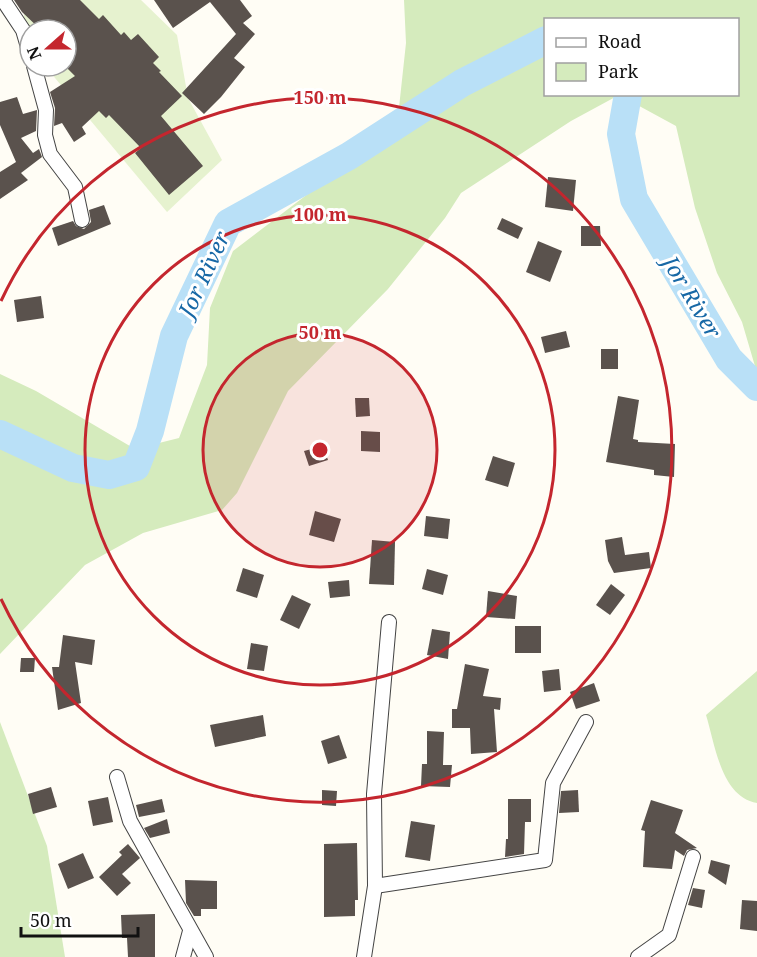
<svg xmlns="http://www.w3.org/2000/svg" width="757" height="957" font-family="'Noto Serif',serif">
	<style>
		.green { fill: #d5ebbd; fill-rule: evenodd }
		.pitch { fill: #e6f2cf }
		.lines { fill: none; stroke-linecap: round; stroke-linejoin: round }
		.river { stroke: #b9e0f7; stroke-width: 28 }
		.building { fill: #5a524d }
		.street-casing { stroke: #444; stroke-width: 16 }
		.street { stroke: #fff; stroke-width: 14 }
		.ring { fill: none; stroke: #c4262e; stroke-width: 3 }
		.labels { text-anchor: middle; stroke-width: 6; stroke-linejoin: round; paint-order: stroke }
		.water-label { font-size: 22px; font-style: italic; fill: #1768a6; stroke: #fff }
		.centre { fill: #c4262e; stroke: #fff; stroke-width: 3 }
		.ring-label { font-size: 18px; text-anchor: middle; font-weight: bold; fill: #c4262e; stroke: #fff; stroke-width: 6; stroke-linejoin: round; paint-order: stroke }
	</style>
	<rect width="100%" height="100%" fill="#fffdf5"/>
	<!-- green -->
	<g class="green">
		<path d="M404,0H757V373L742,322L717,273L695,208L676,126L619,95L571,121L461,193L445,218L388,289L288,391L237,493L222,510L143,533L85,565L0,654V374L36,391L135,449L179,438L207,365L210,308L233,251L397,126L406,43ZM546,20H738V94H546Z"/>
		<path d="M757,671V803C721,797 715,744 706,715Z"/>
		<polygon points="0,722 47,846 65,957 0,957"/>
	</g>
	<!-- pitch -->
	<polygon class="pitch" points="29,0 141,0 177,35 188,98 222,160 167,212 45,66 66,66 66,30 23,30 25,3"/>
	<g class="lines">
		<!-- river -->
		<g class="river">
			<polyline points="628,94 621,134 634,199 729,359 757,387"/>
			<polyline points="0,434 73,468 109,475 136,467 150,431 174,336 228,223 349,156 462,83 546,40"/>
		</g>
	</g>
	<!-- building -->
	<g class="building">
		<polygon points="14,0 80,0 99,19 103,15 121,35 124,32 131,40 138,34 159,57 153,63 161,71 159,72 182,96 161,116 203,166 169,195 135,153 141,148 109,115 106,118 99,111 82,127 86,134 74,142 62,123 54,126 55,108 50,92 75,76 66,67 66,30 41,30 22,12"/>
		<polygon points="154,0 240,0 252,16 243,23 255,34 234,58 245,67 221,97 204,114 182,93 236,34 210,2 173,28"/>
		<polygon points="17,97 23,114 37,110 36,131 21,138 33,153 39,149 42,157 21,173 28,180 0,199 0,172 16,162 0,125 0,102"/>
		<polygon points="548,177 576,180 573,211 545,207"/>
		<polygon points="104,205 111,224 58,246 52,228 73,221 76,226 84,229 91,222 89,210"/>
		<polygon points="502,218 523,228 518,239 497,229"/>
		<polygon points="581,226 600,226 601,246 581,246"/>
		<polygon points="538,241 562,251 550,282 526,272"/>
		<polygon points="41,296 44,318 17,322 14,300"/>
		<polygon points="566,331 570,347 545,353 541,337"/>
		<rect x="601" y="349" width="17" height="20"/>
		<polygon points="618,396 639,400 633,439 638,440 638,442 675,444 674,477 654,475 654,470 606,462"/>
		<polygon points="355,398 369,398 370,416 356,417"/>
		<polygon points="361,431 380,432 380,452 361,451"/>
		<polygon points="323,446 328,460 309,466 304,451"/>
		<polygon points="493,456 515,463 508,487 485,480"/>
		<polygon points="315,511 341,519 334,542 309,535"/>
		<polygon points="426,516 450,519 448,539 424,536"/>
		<polygon points="622,537 625,555 649,552 651,568 614,573 608,561 605,540"/>
		<polygon points="372,540 395,542 394,585 369,584"/>
		<polygon points="243,568 264,575 257,598 236,591"/>
		<polygon points="427,569 448,575 443,595 422,589"/>
		<polygon points="349,580 350,596 330,598 328,582"/>
		<polygon points="611,584 625,595 610,615 596,605"/>
		<polygon points="488,591 517,596 515,619 486,617"/>
		<polygon points="292,595 311,604 299,629 280,620"/>
		<rect x="515" y="626" width="26" height="27"/>
		<polygon points="432,629 450,632 448,659 427,655"/>
		<polygon points="63,635 95,640 92,665 75,662 81,703 58,710 52,667 59,667"/>
		<polygon points="251,643 268,646 264,671 247,669"/>
		<polygon points="21,658 35,658 34,672 20,672"/>
		<polygon points="465,664 489,669 483,696 501,698 500,710 494,709 497,752 471,754 470,728 452,728 452,709 457,709"/>
		<polygon points="559,669 561,690 544,692 542,671"/>
		<polygon points="594,683 600,701 576,709 570,692"/>
		<polygon points="263,715 266,736 215,747 210,725"/>
		<polygon points="427,731 444,732 443,765 452,765 450,787 421,786 422,764 427,764"/>
		<polygon points="339,735 347,758 328,764 321,741"/>
		<polygon points="51,787 57,807 33,814 28,794"/>
		<polygon points="322,790 337,791 336,806 322,805"/>
		<polygon points="578,790 579,812 559,813 561,791"/>
		<polygon points="108,797 113,822 93,826 88,801"/>
		<polygon points="162,799 165,812 139,817 136,805"/>
		<polygon points="508,799 531,799 531,822 525,822 524,854 505,857 506,839 508,839"/>
		<polygon points="651,800 683,810 675,833 697,848 687,850 684,856 675,850 672,869 643,867 645,831 641,830"/>
		<polygon points="167,819 170,833 150,838 144,828"/>
		<polygon points="411,821 435,825 430,861 405,857"/>
		<polygon points="357,843 358,900 355,900 355,916 324,917 324,844"/>
		<polygon points="128,844 140,858 122,874 131,883 117,896 99,877 122,855 119,852"/>
		<polygon points="83,853 94,878 68,889 58,864"/>
		<polygon points="711,860 730,865 726,885 708,873"/>
		<polygon points="185,880 217,881 217,909 201,909 201,916 194,916 186,903"/>
		<polygon points="693,888 705,890 702,908 688,905"/>
		<polygon points="742,900 757,901 757,931 740,929"/>
		<polygon points="155,914 155,957 128,957 127,938 122,938 121,915"/>
	</g>
	<g class="lines">
		<!-- street casing -->
		<g class="street-casing">
			<g id="street">
				<polyline points="3,0 23,30 30,54"/>
				<polyline points="34,66 46,110 45,135 50,154 75,187 82,220"/>
				<polyline points="117,777 130,821 206,957"/>
				<polyline points="375,886 545,860 553,783 586,722"/>
				<polyline points="183,957 190,931"/>
				<polyline points="364,957 375,886 374,794 389,622"/>
				<polyline points="638,957 669,935 693,857"/>
			</g>
		</g>
		<!-- street -->
		<use href="#street" class="street"/>
	</g>
	<!-- distance rings -->
	<circle cx="320" cy="450" r="117" fill="#c4262e" fill-opacity=".12"/>
	<g class="ring">
		<circle cx="320" cy="450" r="117"/>
		<circle cx="320" cy="450" r="235"/>
		<path d="M1 301A352 352 0 1 1 1 599"/>
	</g>
	<g class="labels">
		<!-- water labels -->
		<g class="water-label">
			<text transform="translate(204 274) rotate(-65)" y="8">Jor River</text>
			<text transform="translate(692 297) rotate(59)" y="8">Jor River</text>
		</g>
	</g>
	<circle cx="320" cy="450" r="9" class="centre"/>
	<g class="ring-label">
		<text x="320" y="104">150 m</text>
		<text x="320" y="221">100 m</text>
		<text x="320" y="339">50 m</text>
	</g>
	<!-- legend -->
	<rect x="544" y="18" width="195" height="78" fill="#ffffff" stroke="#a0a0a0" stroke-width="1.5"/>
	<rect x="556" y="38" width="30" height="9" fill="#ffffff" stroke="#a0a0a0" stroke-width="1.5"/>
	<text x="598" y="48" font-size="18" fill="#111111">Road</text>
	<rect x="556" y="63" width="30" height="18" fill="#d5ebbd" stroke="#a0a0a0" stroke-width="1.5"/>
	<text x="598" y="78" font-size="18" fill="#111111">Park</text>
	<!-- north arrow -->
	<g transform="translate(48 48) rotate(249)"><circle r="28" fill="#ffffff" stroke="#a0a0a0" stroke-width="1.5"/>
	<path d="M0-4.5L10 22L0 15L-10 22Z" fill="#c4262e"/>
	<text y="-9" font-size="16" font-weight="bold" text-anchor="middle" fill="#111111">N</text>
	</g>
	<!-- scale -->
	<path d="M21 927v9h117v-9" fill="none" stroke="#111111" stroke-width="3"/>
	<text x="30" y="927" font-size="18" fill="#111111" stroke="#ffffff" stroke-width="4.5" paint-order="stroke">50 m</text>
</svg>
